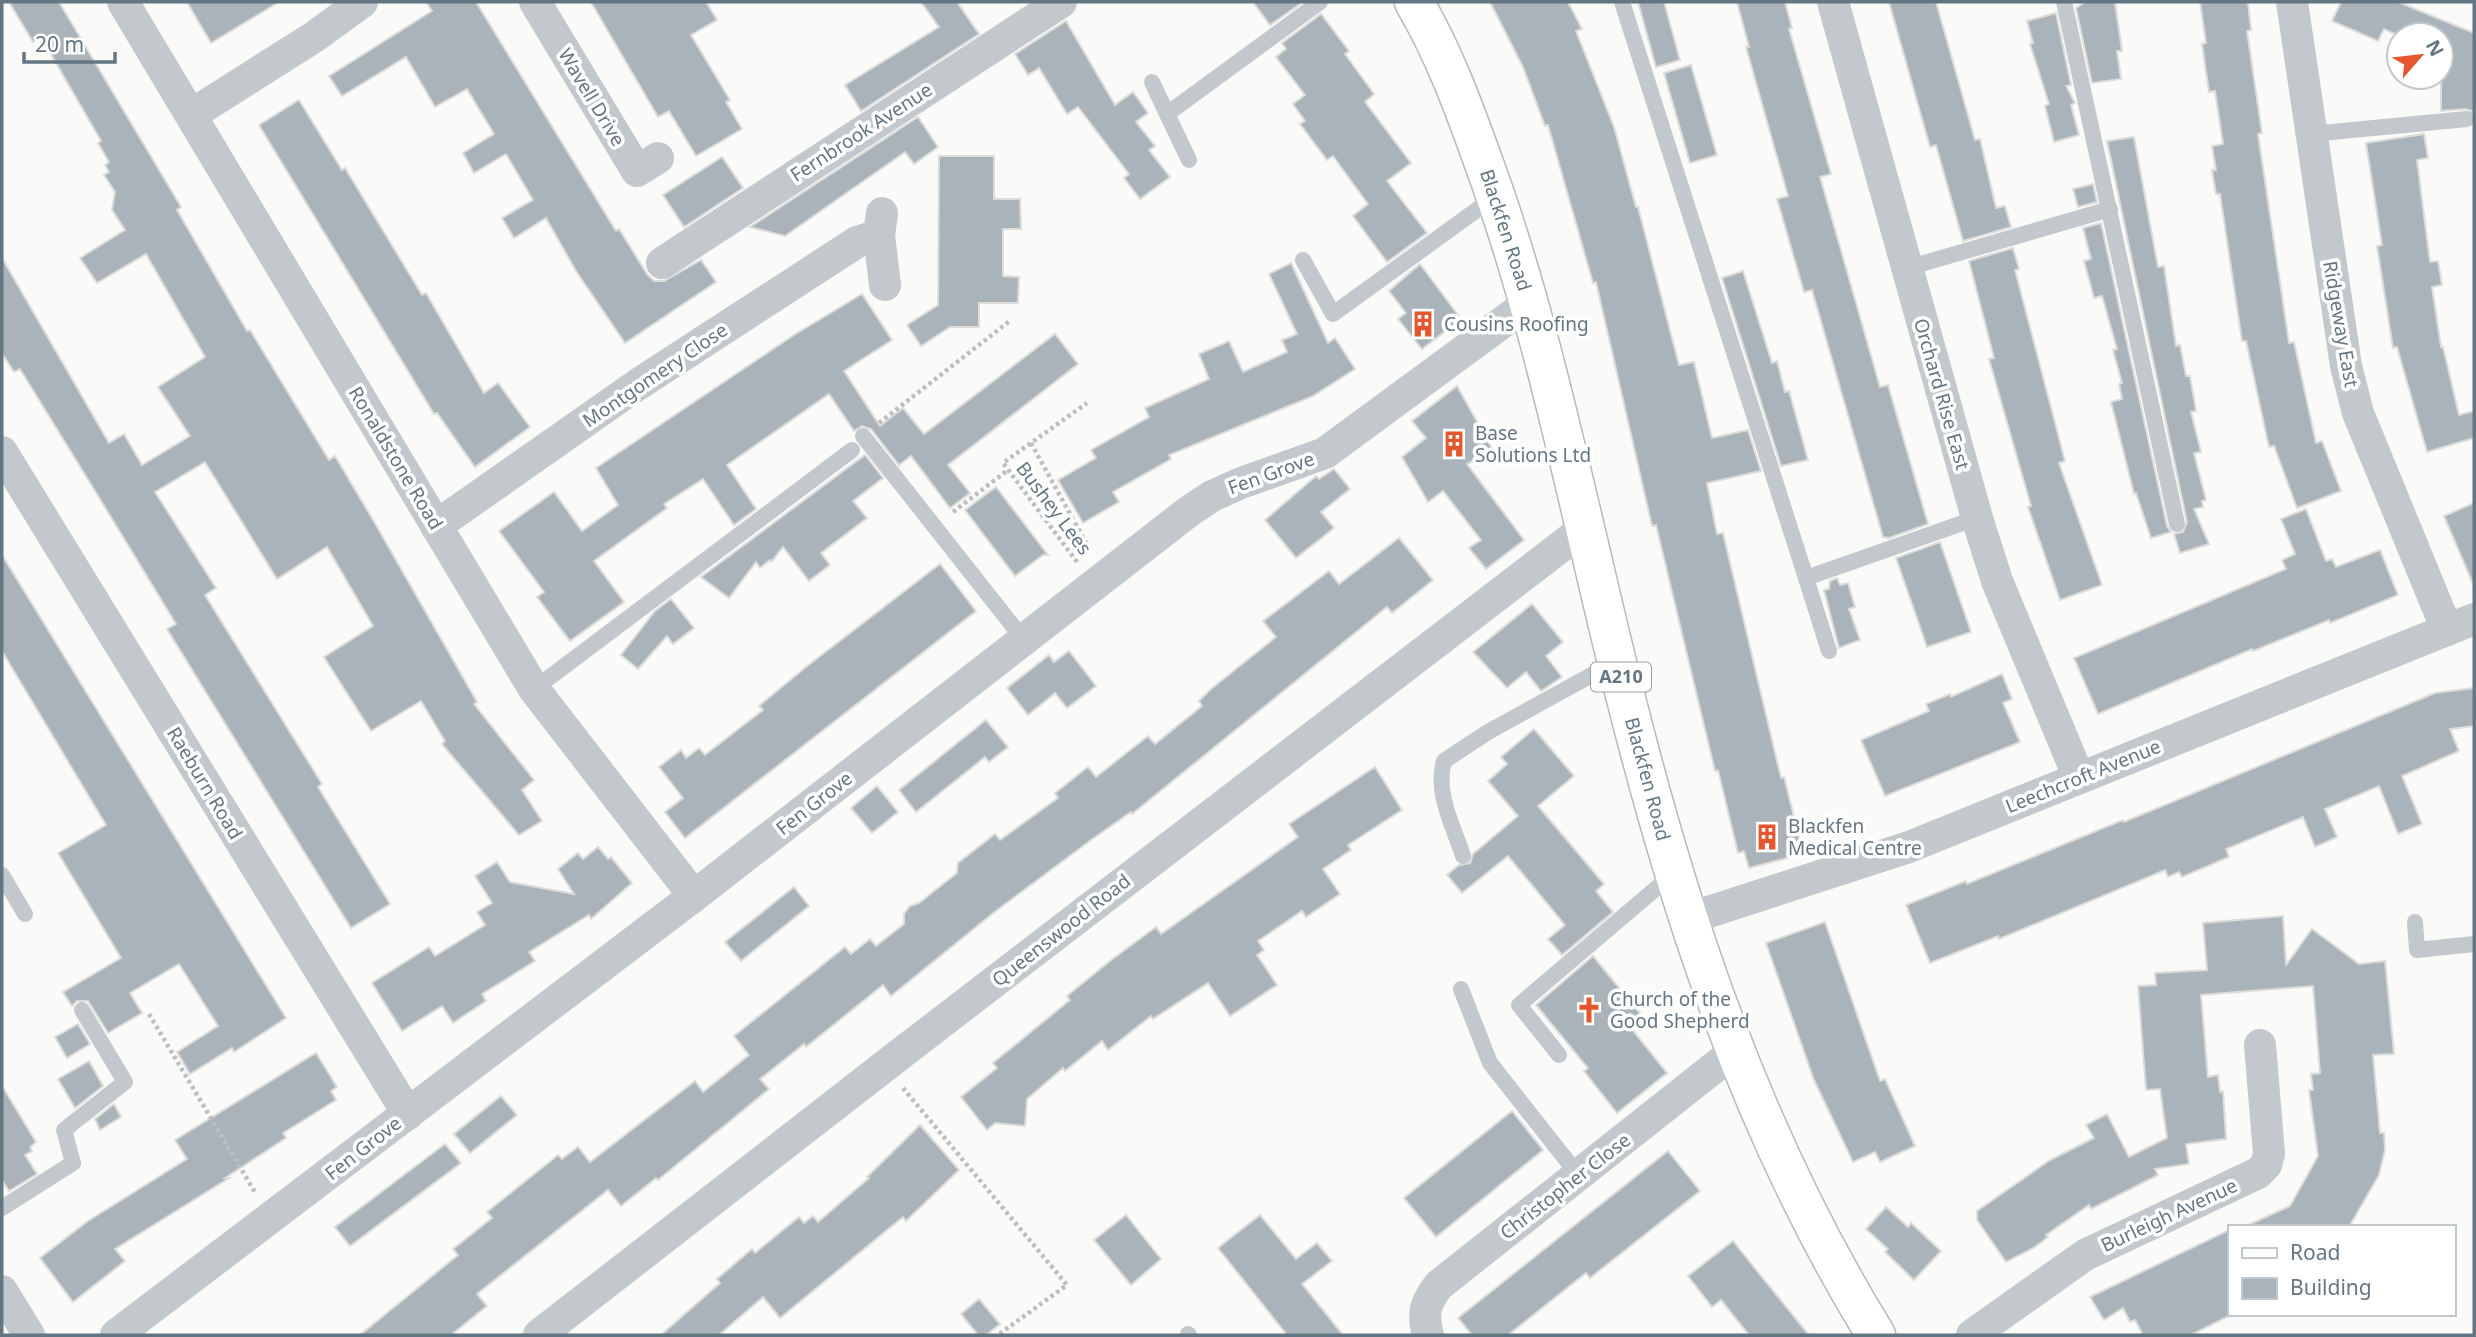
<svg xmlns="http://www.w3.org/2000/svg" width="2476" height="1337" font-family="'Noto Sans',sans-serif">
	<style>
		.building { fill: #aab3b9; stroke: #dcdcda; stroke-width: 2 }
		.lines { fill: none; stroke-linecap: round; stroke-linejoin: round }
		.primary-casing { stroke: #b5babe; stroke-width: 41 }
		.path { stroke: #bbbfc2; stroke-width: 4.5; stroke-dasharray: 3.5 3.5; stroke-linecap: butt }
		.service { stroke: #c3c8cc; stroke-width: 16 }
		.minor { stroke: #c3c8cc; stroke-width: 32 }
		.primary { stroke: #fff; stroke-width: 38 }
		.labels { text-anchor: middle; stroke-width: 7; stroke-linejoin: round; paint-order: stroke }
		.shield { fill: #fff; stroke: #939fa8; stroke-width: 2 }
		.shield-label { font-size: 18px; font-weight: bold; fill: #657683 }
		.street-label { font-size: 19px; fill: #657683; stroke: #fff }
		.poi-label { font-size: 19px; fill: #657683; stroke: #fff; text-anchor: start }
	</style>
	<rect width="100%" height="100%" fill="#fafaf8"/>
	<!-- building -->
	<g class="building">
		<polygon points="9,2 59,2 181,207 177,210 247,331 250,330 329,460 335,456 373,520 477,702 474,704 534,780 522,790 542,821 519,835 442,744 445,741 421,701 371,731 324,657 373,626 327,547 277,579 205,462 155,492 216,588 205,595 322,784 318,787 390,904 351,928 167,629 176,624 92,486 20,369 14,372 2,353 2,258 109,443 124,434 142,465 190,436 158,387 205,357 146,254 97,283 80,258 125,230 112,210 115,192 104,175 109,172 105,165 109,162 98,143 101,141 41,37 33,42"/>
		<polygon points="187,2 279,2 211,43"/>
		<polygon points="426,2 476,2 616,231 619,229 647,274 654,281 664,281 701,260 716,282 625,343 576,271 546,218 514,238 502,218 533,200 506,154 474,173 463,153 494,134 467,89 435,107 406,57 342,96 329,76 432,11"/>
		<polygon points="591,2 706,2 717,20 691,35 730,100 726,102 742,129 696,156 669,111 658,117"/>
		<polygon points="921,2 957,2 979,34 861,111 845,85 939,27"/>
		<polygon points="1253,2 1303,2 1270,25"/>
		<polygon points="1490,2 1568,2 1582,29 1576,31 1614,127 1636,207 1638,207 1679,365 1694,362 1712,438 1748,430 1761,471 1707,483 1717,534 1723,533 1781,778 1784,777 1803,852 1787,858 1749,868 1744,851 1738,853 1718,770 1715,771 1656,525 1652,526 1596,282 1593,283 1548,125 1545,126 1523,67"/>
		<polygon points="1638,2 1664,2 1680,60 1656,67"/>
		<polygon points="1737,2 1785,2 1792,28 1789,29 1831,174 1820,177 1880,387 1888,385 1928,524 1889,538 1883,537 1812,290 1804,292 1797,268 1777,199 1788,196 1746,47 1749,47"/>
		<polygon points="1889,2 1936,2 1975,140 1980,139 1996,208 2005,206 2011,227 1963,241 1936,145 1930,147"/>
		<polygon points="2085,2 2115,2 2122,51 2117,51 2121,79 2092,83 2076,8"/>
		<polygon points="2200,2 2248,2 2251,30 2247,31 2262,133 2258,134 2289,343 2294,342 2316,443 2322,441 2341,491 2297,508 2274,446 2269,447 2246,341 2242,341 2220,194 2216,194 2212,170 2216,170 2212,146 2223,144 2215,91 2209,92 2202,44 2206,43"/>
		<polygon points="2341,2 2398,2 2474,33 2474,112 2466,109 2441,111 2441,35 2399,36 2384,29 2378,41 2332,21"/>
		<polygon points="2056,13 2071,85 2066,86 2075,103 2071,105 2079,135 2054,142 2045,106 2049,104 2030,44 2033,43 2027,21"/>
		<polygon points="1321,14 1349,51 1345,54 1374,94 1365,102 1411,163 1387,181 1427,233 1387,262 1353,216 1368,204 1333,156 1327,160 1300,124 1305,121 1293,104 1305,95 1276,57 1286,49 1282,43"/>
		<polygon points="1066,21 1115,105 1133,92 1148,113 1136,122 1155,146 1149,150 1170,177 1140,199 1124,178 1129,174 1078,107 1067,114 1039,68 1028,75 1015,54"/>
		<polygon points="1691,65 1717,155 1690,163 1664,73"/>
		<polygon points="299,100 342,170 345,168 422,295 426,293 484,393 498,383 530,427 475,467 437,413 434,414 259,125"/>
		<polygon points="918,117 938,147 914,164 905,152 785,236 750,227"/>
		<polygon points="2424,134 2428,158 2417,160 2430,262 2438,261 2442,285 2432,287 2441,347 2443,347 2459,415 2474,411 2474,438 2427,452 2397,347 2393,348 2377,246 2382,245 2366,143"/>
		<polygon points="2134,137 2158,267 2164,266 2176,346 2180,345 2186,376 2190,376 2196,411 2191,412 2201,452 2194,453 2206,500 2202,501 2203,507 2194,509 2209,544 2180,553 2174,534 2183,532 2187,522 2107,141"/>
		<polygon points="939,156 994,156 994,199 1020,199 1021,229 1003,229 1003,276 1019,277 1018,303 979,303 979,327 950,327 921,346 907,325 938,305"/>
		<polygon points="722,157 743,188 684,227 663,195"/>
		<polygon points="2093,184 2097,202 2078,207 2073,189"/>
		<polygon points="2101,223 2167,526 2171,532 2151,538 2136,493 2134,494 2111,402 2122,399 2119,384 2122,383 2113,350 2117,349 2102,296 2094,298 2084,261 2091,259 2083,228"/>
		<polygon points="2013,248 2019,269 2015,270 2065,461 2059,463 2102,585 2060,600 2028,507 2031,506 1989,359 1994,358 1969,261"/>
		<polygon points="1291,263 1328,343 1335,338 1355,369 1313,396 1169,455 1171,459 1113,492 1119,502 1083,523 1058,480 1096,458 1091,450 1149,417 1145,408 1209,379 1199,354 1229,341 1243,372 1287,352 1282,340 1297,334 1269,274"/>
		<polygon points="1420,264 1461,319 1422,349 1398,319 1406,313 1389,291"/>
		<polygon points="1743,271 1772,363 1777,361 1785,392 1789,391 1808,460 1781,466 1722,278"/>
		<polygon points="862,294 892,340 844,371 880,426 903,408 924,434 1055,334 1078,364 948,465 970,493 950,508 911,456 899,465 871,429 862,426 854,431 829,394 727,465 756,509 734,525 703,479 664,504 667,508 594,561 624,602 570,641 537,597 544,592 499,531 554,492 582,531 618,505 596,468 794,335"/>
		<polygon points="1457,386 1493,450 1467,464 1524,540 1486,569 1469,548 1481,540 1443,491 1428,502 1402,457 1426,438 1412,421"/>
		<polygon points="865,455 883,478 853,501 867,518 821,553 830,565 809,581 783,547 772,561 770,560 760,568 756,562 729,598 701,577"/>
		<polygon points="1334,469 1350,489 1321,512 1334,528 1296,558 1265,520 1316,476 1319,479"/>
		<polygon points="996,487 1048,555 1043,555 1015,576 965,510"/>
		<polygon points="2474,503 2474,586 2444,516"/>
		<polygon points="2306,509 2326,561 2332,559 2336,567 2380,550 2398,595 2330,623 2329,620 2253,651 2252,649 2098,714 2074,658 2286,569 2282,560 2295,554 2281,519"/>
		<polygon points="1399,538 1433,580 1392,613 1387,607 1132,814 1131,812 1091,840 992,914 891,996 883,985 806,1047 804,1044 760,1079 769,1089 658,1180 656,1178 621,1206 608,1190 477,1294 487,1306 451,1335 360,1335 458,1255 453,1249 492,1218 487,1212 558,1155 562,1159 578,1147 590,1162 695,1081 703,1092 749,1055 734,1036 845,947 851,954 870,939 876,946 904,924 904,914 910,906 919,903 957,873 958,863 995,834 1000,840 1058,798 1055,793 1088,767 1096,777 1148,736 1155,744 1202,706 1199,701 1211,689 1276,637 1263,621 1329,571 1339,584"/>
		<polygon points="1940,542 1971,632 1927,647 1896,558"/>
		<polygon points="2,555 286,1018 234,1052 232,1048 190,1074 177,1052 218,1026 179,964 130,993 142,1013 108,1033 88,1001 77,1001 72,1006 63,992 121,958 58,853 106,825 2,651"/>
		<polygon points="940,564 976,611 685,838 665,812 683,798 659,767 681,750 686,758 699,748 705,755 763,710 759,706 806,667"/>
		<polygon points="1837,578 1840,585 1848,583 1855,607 1849,609 1860,640 1839,648 1824,590 1829,589 1830,581"/>
		<polygon points="671,599 694,628 673,644 667,636 638,669 621,655 655,611"/>
		<polygon points="1532,604 1563,642 1546,656 1562,677 1541,691 1526,672 1507,688 1473,652"/>
		<polygon points="1069,651 1096,686 1067,708 1055,693 1028,715 1007,688 1049,655 1054,662"/>
		<polygon points="2002,674 2012,699 2003,703 2020,742 1885,796 1861,740 1929,711 1926,704 1950,694 1951,697"/>
		<polygon points="2474,688 2474,726 2450,729 2459,751 2402,776 2422,824 2398,834 2379,786 2325,809 2337,837 2315,847 2303,817 2226,849 2229,857 2182,877 2179,872 2168,877 2165,870 1999,939 1998,936 1930,963 1906,905 1966,881 1967,884 2123,820 2124,822 2435,693"/>
		<polygon points="986,720 1008,747 989,762 985,757 916,812 899,790"/>
		<polygon points="1534,729 1574,776 1538,806 1604,884 1596,891 1613,912 1562,955 1548,939 1565,925 1508,856 1462,893 1447,875 1459,865 1470,863 1473,854 1518,816 1488,781 1507,764 1501,757"/>
		<polygon points="1375,767 1402,810 1348,845 1351,850 1323,869 1340,894 1306,917 1302,911 1258,941 1264,950 1257,955 1277,985 1230,1016 1208,983 1153,1019 1151,1016 1108,1050 1102,1041 1065,1071 1063,1068 1027,1099 1025,1126 995,1123 987,1130 961,1097 997,1068 993,1063 1070,1000 1067,996 1110,961 1156,927 1161,934 1298,837 1289,824"/>
		<polygon points="877,786 898,812 872,833 851,808"/>
		<polygon points="598,847 608,859 611,857 632,883 591,919 589,915 529,952 535,961 482,994 486,1001 453,1023 442,1006 402,1031 372,983 429,947 435,956 485,925 477,912 492,903 475,876 497,862 510,882 574,894 558,869 578,853 583,859"/>
		<polygon points="794,887 809,906 741,961 725,942"/>
		<polygon points="2283,916 2286,965 2312,929 2359,964 2385,961 2394,1054 2373,1055 2380,1133 2384,1133 2385,1150 2379,1175 2349,1227 2244,1227 2290,1206 2318,1156 2309,1090 2313,1090 2311,1074 2320,1073 2313,986 2201,995 2208,1077 2218,1075 2220,1092 2223,1091 2226,1139 2186,1144 2189,1164 2155,1169 2158,1175 2091,1209 2089,1205 2046,1235 2048,1237 2035,1247 2006,1262 1977,1220 1977,1211 2050,1160 2094,1138 2086,1125 2107,1114 2129,1157 2167,1138 2160,1089 2146,1090 2138,986 2156,985 2155,973 2207,970 2203,923"/>
		<polygon points="1825,922 1880,1081 1885,1079 1915,1146 1880,1162 1875,1152 1853,1162 1814,1080 1766,943"/>
		<polygon points="1593,956 1643,1017 1631,1028 1667,1073 1617,1113 1584,1071 1588,1068 1536,1005"/>
		<polygon points="78,1024 90,1044 67,1058 55,1037"/>
		<polygon points="316,1053 337,1087 331,1091 336,1100 283,1133 286,1138 225,1178 229,1178 115,1249 125,1261 73,1302 40,1258 88,1221 187,1159 175,1140"/>
		<polygon points="89,1061 103,1086 75,1108 58,1079"/>
		<polygon points="2,1086 36,1142 30,1147 32,1151 25,1155 37,1174 9,1191 2,1180"/>
		<polygon points="501,1096 517,1115 470,1153 454,1134"/>
		<polygon points="114,1104 121,1117 100,1130 95,1119"/>
		<polygon points="1512,1111 1543,1150 1436,1237 1404,1198"/>
		<polygon points="920,1125 959,1170 906,1221 903,1217 780,1318 763,1297 719,1335 661,1335 720,1283 717,1279 752,1249 755,1253 799,1217 804,1223 813,1216 818,1222 869,1178 867,1177"/>
		<polygon points="445,1144 461,1163 350,1246 335,1227"/>
		<polygon points="1668,1151 1700,1191 1590,1278 1586,1273 1508,1335 1472,1335 1458,1318"/>
		<polygon points="1886,1207 1908,1227 1911,1223 1941,1251 1914,1280 1885,1252 1888,1249 1866,1229"/>
		<polygon points="1126,1215 1161,1259 1131,1285 1094,1240"/>
		<polygon points="1260,1215 1296,1259 1317,1243 1332,1261 1302,1284 1343,1335 1287,1335 1218,1248"/>
		<polygon points="2229,1230 2229,1316 2191,1335 2143,1335 2135,1320 2130,1322 2123,1308 2104,1320 2090,1297"/>
		<polygon points="1733,1241 1757,1271 1809,1335 1749,1335 1721,1300 1712,1307 1688,1276"/>
		<polygon points="979,1299 1000,1324 986,1335 978,1335 961,1314"/>
	</g>
	<g class="lines">
		<!-- primary casing -->
		<g class="primary-casing">
			<path id="primary" d="M1414,2C1443,51 1463,105 1482,158C1529,285 1559,418 1590,549C1654,826 1725,1091 1876,1335"/>
		</g>
		<!-- path -->
		<g class="path">
			<polyline points="879,423 1011,320"/>
			<polyline points="1031,443 1091,552"/>
			<polyline points="953,512 1008,470"/>
			<polyline points="1077,562 1003,463 1087,403"/>
			<polyline points="149,1014 256,1194"/>
			<polyline points="903,1088 1067,1285 998,1335"/>
		</g>
		<!-- service -->
		<g class="service">
			<polyline points="1622,2 1806,578 1977,518"/>
			<polyline points="2064,2 2177,524"/>
			<polyline points="1152,82 1167,114"/>
			<polyline points="2311,134 2467,119"/>
			<polyline points="1189,160 1167,114 1320,2"/>
			<polyline points="1303,260 1333,314 1496,196"/>
			<polyline points="1907,268 2110,209"/>
			<polyline points="863,436 1024,640"/>
			<polyline points="1806,578 1829,651"/>
			<polyline points="534,689 852,450"/>
			<path d="M1463,856C1453,825 1435,794 1444,761L1488,732L1617,661"/>
			<polyline points="2,875 25,914"/>
			<polyline points="2415,922 2417,950 2474,944"/>
			<polyline points="1461,989 1490,1063 1579,1176"/>
			<polyline points="1559,1055 1519,1005 1673,874"/>
			<polyline points="2,1208 73,1163 64,1130 125,1082 82,1010"/>
			<polyline points="1188,1334 1189,1335"/>
		</g>
		<!-- minor -->
		<g class="minor">
			<polyline points="123,2 534,689 694,896"/>
			<polyline points="535,2 637,171 658,158"/>
			<polyline points="1833,2 1977,518 1997,581 2079,778"/>
			<polyline points="2292,2 2346,366 2358,413 2447,630"/>
			<polyline points="191,115 314,37 362,2"/>
			<polyline points="879,235 885,285"/>
			<polyline points="662,263 1061,2"/>
			<polyline points="2,452 408,1114"/>
			<polyline points="436,526 637,385 857,242 879,235 882,213"/>
			<polyline points="1687,919 1909,847 2474,619"/>
			<polyline points="2,1291 29,1335"/>
			<polyline points="116,1335 694,896 1188,512 1212,496 1241,483 1325,453 1529,303"/>
			<polyline points="539,1335 899,1055 1585,528"/>
			<path d="M1428,1335C1422,1313 1425,1303 1439,1285L1735,1051"/>
			<polyline points="1972,1335 2085,1255 2258,1173 2266,1165 2269,1154 2260,1045"/>
		</g>
		<!-- primary -->
		<use href="#primary" class="primary"/>
	</g>
	<!-- icons -->
	<defs>
		<g id="building-bare" transform="scale(2.1)"><path d="M-4-6H4V6H1V3H-1V6H-4ZM-2.5-4.3h1.7v1.8h-1.7ZM.8-4.3h1.7v1.8H.8ZM-2.5-1h1.7V.8h-1.7ZM.8-1h1.7V.8H.8Z" fill="#e4572e" stroke="#fff" stroke-width="2.5" paint-order="stroke"/></g>
		<g id="church-bare" transform="scale(2.1)"><path d="M-1.2-6h2.4v3.5h3.3v2.4h-3.3V6h-2.4V-.1h-3.3v-2.4h3.3Z" fill="#e4572e" stroke="#fff" stroke-width="2.5" paint-order="stroke"/></g>
	</defs>
	<g fill-rule="evenodd">
		<use href="#building-bare" x="1423" y="324"/>
		<use href="#building-bare" x="1454" y="444"/>
		<use href="#building-bare" x="1767" y="837"/>
		<use href="#church-bare" x="1589" y="1010"/>
	</g>
	<g class="labels">
		<!-- shield labels -->
		<rect class="shield" x="1591" y="662.5" width="60" height="29" rx="5"/>
		<g class="shield-label">
			<text x="1621" y="683">A210</text>
		</g>
		<!-- street labels -->
		<g class="street-label">
			<text transform="translate(592 97) rotate(59)" y="7">Wavell Drive</text>
			<text transform="translate(861 132) rotate(-33)" y="7">Fernbrook Avenue</text>
			<text transform="translate(1506 230) rotate(72)" y="7">Blackfen Road</text>
			<text transform="translate(2341 324) rotate(80)" y="7">Ridgeway East</text>
			<text transform="translate(655 375) rotate(-34)" y="7">Montgomery Close</text>
			<text transform="translate(1942 394) rotate(74)" y="7">Orchard Rise East</text>
			<text transform="translate(396 458) rotate(59)" y="7">Ronaldstone Road</text>
			<text transform="translate(1271 473) rotate(-20)" y="7">Fen Grove</text>
			<text transform="translate(1054 508) rotate(53)" y="7">Bushey Lees</text>
			<text transform="translate(2083 776) rotate(-22)" y="7">Leechcroft Avenue</text>
			<text transform="translate(1648 779) rotate(75)" y="7">Blackfen Road</text>
			<text transform="translate(205 783) rotate(59)" y="7">Raeburn Road</text>
			<text transform="translate(814 803) rotate(-38)" y="7">Fen Grove</text>
			<text transform="translate(1061 930) rotate(-38)" y="7">Queenswood Road</text>
			<text transform="translate(363 1148) rotate(-38)" y="7">Fen Grove</text>
			<text transform="translate(1565 1186) rotate(-38)" y="7">Christopher Close</text>
			<text transform="translate(2169 1215) rotate(-25)" y="7">Burleigh Avenue</text>
		</g>
		<!-- poi labels -->
		<g class="poi-label">
			<text x="1444" y="331">Cousins Roofing</text>
			<text x="1475" y="440">Base<tspan x="1475" dy="22">Solutions Ltd</tspan></text>
			<text x="1788" y="833">Blackfen<tspan x="1788" dy="22">Medical Centre</tspan></text>
			<text x="1610" y="1006">Church of the<tspan x="1610" dy="22">Good Shepherd</tspan></text>
		</g>
	</g>
	<!-- border -->
	<rect width="2476" height="1337" fill="none" stroke="#657683" stroke-width="7"/>
	<!-- legend -->
	<rect x="2228" y="1225" width="228" height="91" fill="#ffffff" stroke="#c1c8cd" stroke-width="2"/>
	<rect x="2242" y="1248" width="35" height="10" fill="#ffffff" stroke="#c1c8cd" stroke-width="2"/>
	<text x="2290" y="1260" font-size="21" fill="#657683">Road</text>
	<rect x="2242" y="1278" width="35" height="21" fill="#aab3b9" stroke="#c1c8cd" stroke-width="2"/>
	<text x="2290" y="1295" font-size="21" fill="#657683">Building</text>
	<!-- north arrow -->
	<g transform="translate(2420 56) rotate(62)"><circle r="33" fill="#ffffff" stroke="#c1c8cd" stroke-width="2"/>
	<path d="M0-5L12 26L0 18L-12 26Z" fill="#e4572e"/>
	<text y="-10" font-size="19" font-weight="bold" text-anchor="middle" fill="#657683">N</text>
	</g>
	<!-- scale -->
	<path d="M24 52v10h91v-10" fill="none" stroke="#657683" stroke-width="3.5"/>
	<text x="35" y="52" font-size="21" fill="#657683" stroke="#ffffff" stroke-width="5" paint-order="stroke">20 m</text>
</svg>
